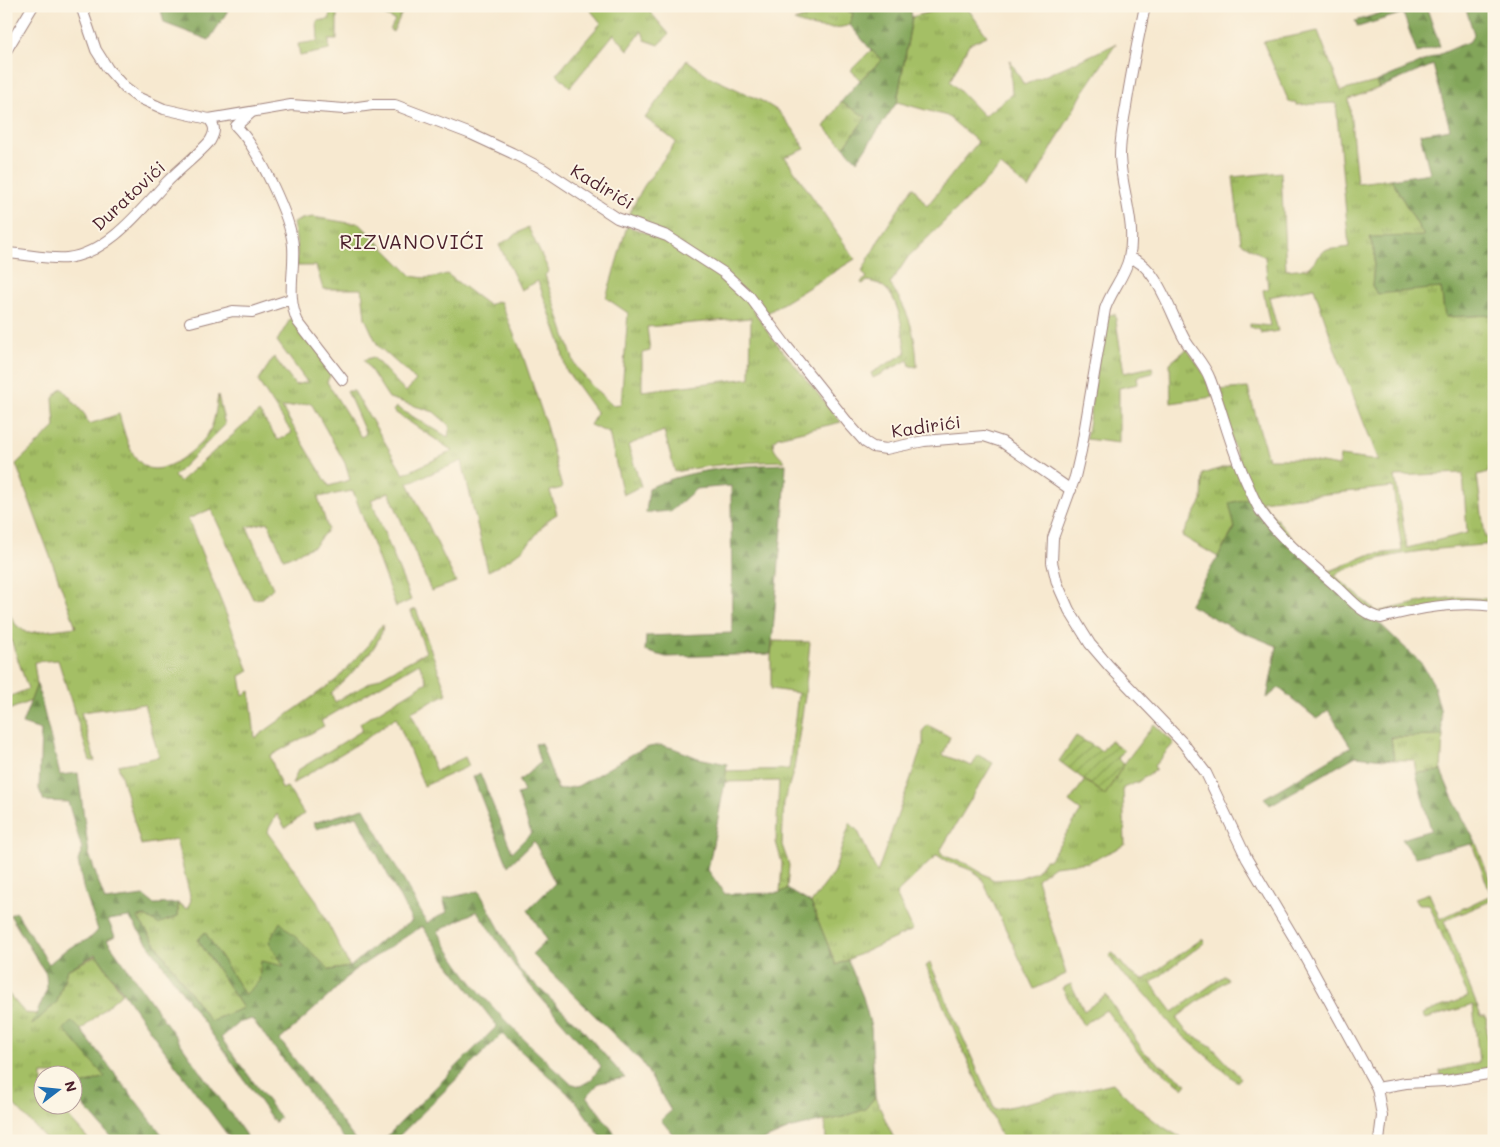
<svg xmlns="http://www.w3.org/2000/svg" width="1500" height="1147" font-family="Mali,sans-serif">
	<style>
		.grass { fill: url(#grass-tufts); stroke: #776f48; fill-rule: evenodd }
		.forest { fill: url(#forest-firs); stroke: #666242; fill-rule: evenodd }
		.garden { fill: url(#garden-furrows); stroke: #776f48 }
		.lines { fill: none; stroke-linecap: round; stroke-linejoin: round }
		.minor-casing { stroke: #a0847e; stroke-width: 12 }
		.minor { stroke: #fff; stroke-width: 10 }
		.labels { text-anchor: middle; stroke-width: 4; stroke-linejoin: round; paint-order: stroke }
		.street-label { font-size: 18px; fill: #4a1f2b; stroke: #fcf5e5 }
		.quarter-label { font-size: 20px; letter-spacing: 1px; fill: #4a1f2b; stroke: #fcf5e5 }
	</style>
	<defs>
		<pattern id="grass-tufts" width="24" height="20" patternUnits="userSpaceOnUse" patternTransform="scale(1.25)"><rect width="24" height="20" fill="#a4bf65"/><path d="M3 7l-1-3M5 7V3M7 7l1-3M15 17l-1-3M17 17v-4M19 17l1-3" fill="none" stroke="#889b53"/></pattern>
		<pattern id="forest-firs" width="22" height="20" patternUnits="userSpaceOnUse" patternTransform="scale(1.25)"><rect width="22" height="20" fill="#83a65a"/><path d="M5 1l3.5 6h-7zM16 11l3.5 6h-7z" fill="#6d874b"/></pattern>
		<pattern id="garden-furrows" width="10" height="10" patternUnits="userSpaceOnUse" patternTransform="scale(1.25)"><rect width="10" height="10" fill="#a4bf65"/><path d="M-1 1l2-2M0 10L10 0M9 11l2-2" fill="none" stroke="#889b53"/></pattern>
	</defs>
	<rect width="100%" height="100%" fill="#fcf5e5"/>
	<filter id="ink" filterUnits="userSpaceOnUse"><feTurbulence type="fractalNoise" baseFrequency=".02" numOctaves="2"/><feDisplacementMap in="SourceGraphic" scale="10" xChannelSelector="R" yChannelSelector="G"/><feConvolveMatrix kernelMatrix="1 2 1 2 8 2 1 2 1" color-interpolation-filters="sRGB"/></filter>
	<filter id="wash" filterUnits="userSpaceOnUse"><feTurbulence type="fractalNoise" baseFrequency=".0096" numOctaves="4" result="noise"/><feDisplacementMap in="SourceGraphic" scale="20" xChannelSelector="R" yChannelSelector="G"/><feGaussianBlur stdDeviation="1.12" result="paint"/><feColorMatrix in="noise" values="0 0 0 0 0 0 0 0 0 0 0 0 0 0 0 0 0 1.4 0 .05"/><feComposite in="paint" operator="in"/></filter>
	<g filter="url(#wash)">
		<rect width="100%" height="100%" fill="#f7e9d0"/>
		<!-- grass -->
		<g class="grass">
			<polygon points="329,6 351,6 337,9 337,40 329,40 329,50 300,56 298,44 318,41 317,21 330,19"/>
			<polygon points="366,6 405,6 393,32 390,30 395,20"/>
			<polygon points="587,6 645,6 669,34 659,45 645,40 642,31 628,50 614,34 570,87 557,74 601,23"/>
			<path d="M834,6H842L841,9L853,13L850,25C831,31 812,28 794,21Z"/>
			<path d="M951,6H966L987,36L969,44L950,81L984,116L1012,94L1010,60L1024,85L1116,44L1084,91L1029,189L1001,166L908,257L890,284C909,311 916,334 917,367L910,366L908,360L873,378L871,373L906,353C902,332 901,295 879,284C876,283 871,282 868,281L862,284L861,282L867,278L862,271L881,236L913,187L927,206L978,142L947,116L897,102L912,17Z"/>
			<path d="M1318,31L1341,91L1376,82L1379,88L1349,99L1357,183L1391,179L1424,236L1375,254L1372,286L1441,288L1445,317L1494,315V471L1477,475L1485,537L1494,534V544C1441,549 1382,551 1334,575L1377,612L1430,600L1458,597L1494,599V606L1484,604L1374,618L1254,504L1214,390L1248,388L1268,459H1299L1339,466L1340,456L1379,461L1336,352L1314,288L1269,297L1278,331L1261,334L1260,330L1250,327V324L1270,326L1263,290L1268,289L1265,257L1241,242L1233,177L1281,172L1286,270L1308,268L1325,250L1349,247L1336,103L1296,105V102H1289L1263,42ZM1463,473L1467,533L1407,548L1395,476ZM1393,487L1402,551L1368,555L1330,571L1295,541L1261,501Z"/>
			<polygon points="871,50 882,60 860,80 851,70"/>
			<polygon points="687,60 710,77 762,101 778,111 793,129 805,149 785,157 855,259 764,315 717,266 626,219 644,186 676,142 645,118"/>
			<polygon points="841,102 867,117 844,147 824,127"/>
			<path d="M313,217L349,223H359L412,276C425,279 434,278 447,274L488,305L500,301L523,356L545,421L562,488L550,491L557,514C545,520 539,532 530,542C519,554 503,564 488,571L462,461L408,483L456,582L431,591L389,492L371,500L411,600L396,607L353,491L318,497L328,529L314,546L284,559L268,522L247,527L273,588L263,598L253,599L211,509L188,519L249,671L240,676L243,695L250,691L255,738L336,680L368,646L379,628L383,625C381,648 348,677 331,693L335,702L426,652L411,611L416,609L447,694L411,712L436,771L465,757L469,766L424,786L396,717L367,738L292,784L298,770L363,730L360,723L427,682L419,663L321,721L324,726L270,756L282,789L287,787L304,814L285,828L277,814L267,832L315,898L350,967L330,970L321,962L285,966L259,981L245,996L205,933L198,940L243,1008L210,1021L137,917L178,916V903L187,909L191,900L176,839L141,845L118,765L159,757L144,704L81,712L95,761H90L58,660L34,662L37,684L31,701L6,711V698L28,689L6,625V608L16,625L27,633L76,627L16,464L55,427L53,398L62,388L85,415L89,424L119,414C124,430 128,454 143,465C160,480 201,448 209,432C215,421 216,408 218,395L225,425L174,476L179,482L259,412L278,440L292,433L258,381L274,357L295,385L307,382L277,341L292,316L333,369L327,382L361,437L366,434L347,391H354L404,474L453,451L393,411L396,407L448,437L450,426L434,412L389,398L364,360L373,357L406,392L416,380L378,346L365,318L362,289H323L316,266H297V245L293,223L302,219ZM311,403L345,463L350,480L329,486L282,408Z"/>
			<path d="M627,226L660,238L713,270L734,287L747,301L770,335L841,422L778,437L774,440C771,449 779,454 785,461C748,462 712,464 675,472L664,431L628,445L641,486L623,495L609,433L590,425L597,413L566,370L560,342L538,281L521,290L499,245L528,227L549,271L545,275L575,365L591,385L612,405L621,404L628,313L606,298ZM751,318L750,378L642,391V353L650,351L647,327Z"/>
			<polygon points="1115,314 1124,373 1152,367 1153,373 1137,377 1138,384 1119,388 1119,443 1086,439 1105,315"/>
			<polygon points="1187,349 1204,374 1213,397 1171,403 1170,363"/>
			<polygon points="1234,464 1251,498 1218,557 1182,536 1202,501 1203,474"/>
			<polygon points="773,641 810,642 805,696 794,769 784,802 782,845 789,865 787,889 780,893 782,863 776,842 779,781 725,782 725,771 789,769 798,693 771,689 771,654"/>
			<path d="M1154,724L1174,743L1154,766L1156,769L1138,782L1123,788L1125,845L1088,862L1054,866L1037,879L1066,974L1034,989L981,877C968,865 950,866 937,855L896,894L913,930L836,965L811,903L833,874L850,823L858,831L877,873L923,744V730L928,725L950,737L943,755L972,766L978,755L993,763L940,851L944,856L965,863L994,880L1019,878L1036,872L1045,860H1049L1081,811L1069,802L1085,780L1105,795L1124,764Z"/>
			<polygon points="1443,736 1441,771 1416,773 1414,760 1394,760 1391,737"/>
			<polygon points="1476,843 1494,891 1494,902 1493,900 1444,921 1481,1016 1486,1016 1490,1072 1441,1078 1440,1071 1479,1062 1473,1005 1425,1019 1422,1014 1468,997 1429,904 1418,904 1415,898 1429,893 1440,919 1491,895 1472,844"/>
			<polygon points="1202,939 1205,942 1151,983 1173,1012 1225,975 1228,979 1176,1018 1186,1031 1211,1046 1241,1078 1237,1082 1175,1029 1142,990 1121,973 1109,955 1113,953 1129,972 1143,980"/>
			<polygon points="97,955 122,993 81,1030 72,1021 93,1062 105,1077 73,1088 72,1074 42,1074 42,1104 58,1105 90,1141 48,1141 6,1096 6,991 25,1013 37,1014 33,1024 57,1002 67,970"/>
			<path d="M930,963L995,1110L1113,1083C1137,1108 1156,1125 1188,1141H1003L926,966Z"/>
			<polygon points="1071,984 1084,1011 1106,995 1144,1052 1187,1084 1184,1088 1141,1056 1106,1010 1083,1025 1062,988"/>
			<polygon points="875,1097 895,1141 826,1141 825,1120 843,1117 865,1109"/>
		</g>
		<!-- forest -->
		<g class="forest">
			<polygon points="160,6 227,6 227,12 209,40 164,23"/>
			<polygon points="842,6 910,6 912,17 897,102 857,161 844,147 866,117 841,102 860,80 882,60 871,50 850,25 853,13 841,9"/>
			<polygon points="1404,6 1426,6 1440,46 1417,53 1403,13 1358,27 1355,21"/>
			<polygon points="1465,6 1494,6 1494,315 1445,317 1441,288 1377,294 1372,286 1375,254 1370,237 1424,236 1391,179 1430,173 1420,134 1450,129 1433,65 1379,88 1376,82 1470,41 1474,34"/>
			<path d="M786,464L784,506L771,654L666,657L645,651L646,636L732,633L731,486L696,489L671,511L646,513L649,488C691,468 740,466 786,464Z"/>
			<polygon points="1251,498 1289,544 1374,618 1422,664 1433,683 1440,709 1443,736 1391,737 1394,760 1356,756 1270,805 1264,798 1351,747 1328,710 1317,719 1279,688 1267,698 1277,646 1237,630 1189,605 1235,528 1229,503"/>
			<path d="M37,684L60,775L78,773L89,854L105,901L144,896L154,904L178,903V916L158,924L145,916L137,917L210,1021L243,1008L198,940L205,932L245,995L259,981L261,961L284,966L269,942L280,922L330,970L350,967L379,942L412,921L357,816L317,829L313,823L364,808L427,923L447,912L443,899L479,891L512,952L519,969L582,1029L625,1078L599,1083L587,1096L620,1141H604L575,1100L502,1034L399,1136L404,1141H382L497,1026L446,961L422,926L353,971L331,994L280,1040L356,1141H346L252,1019L238,1023L221,1038L280,1118L275,1123L129,917L108,920L115,936L107,940L250,1141H232L159,1043L96,954L67,970L57,1002L32,1025L47,989L46,974L10,915L16,912L49,964C54,960 59,955 64,951C76,943 90,942 98,930L83,887L78,861L82,849L68,802L44,801L39,789L41,730L22,724ZM477,911L520,974L601,1066L591,1080L580,1086L570,1083C521,1037 471,992 438,931Z"/>
			<polygon points="541,743 558,790 578,786 636,752 649,747 660,745 673,748 698,758 727,764 725,782 708,870 725,894 780,893 787,889 811,903 836,965 848,960 863,997 871,1027 875,1097 865,1109 843,1117 792,1128 761,1141 678,1141 661,1120 671,1111 642,1062 532,954 547,940 528,910 555,883 534,841 508,866 473,777 480,773 512,852 531,833 517,794 524,792 519,781 540,763 535,744"/>
			<polygon points="1441,771 1453,799 1476,843 1415,857 1402,839 1431,830 1416,773"/>
			<polygon points="72,1021 81,1030 167,1141 114,1141 73,1093 73,1088 105,1077 64,1029"/>
		</g>
		<!-- garden -->
		<polygon class="garden" points="1076,736 1102,751 1110,740 1124,750 1118,759 1124,764 1105,795 1059,761"/>
	</g>
	<g filter="url(#ink)">
		<g class="lines">
			<!-- minor casing -->
			<g class="minor-casing">
				<g id="minor">
					<polyline points="81,6 96,50 108,69 125,88 137,97 164,109 209,119 291,105 344,109 372,105 395,105 471,134 512,153 543,169 617,218 667,236 724,273 750,297 785,344 849,424 865,442 873,447 886,449 924,441 984,436 1002,442 1071,490"/>
					<path d="M1145,6C1138,40 1131,73 1126,107C1123,123 1120,140 1120,156C1121,190 1137,224 1129,258C1125,276 1111,291 1105,309L1081,451L1075,477L1053,538L1052,562L1057,583L1069,610L1090,644L1109,666L1183,743L1206,773L1247,859L1303,953L1377,1088L1382,1116L1379,1141"/>
					<polyline points="6,51 33,6"/>
					<path d="M252,112L236,126C257,147 291,217 293,246C295,272 286,297 298,322L343,380"/>
					<path d="M6,253C25,254 50,260 67,258C108,253 140,211 166,183C180,168 197,156 210,141C215,132 216,127 209,119"/>
					<path d="M1129,258C1157,263 1172,318 1185,340C1193,353 1205,365 1210,379C1223,413 1231,449 1247,483C1251,492 1255,502 1260,510C1280,539 1309,562 1335,585C1349,597 1362,615 1381,618C1419,608 1455,601 1494,606"/>
					<polyline points="190,322 233,311 252,312 291,299"/>
					<polyline points="1377,1088 1406,1083 1445,1081 1494,1073"/>
				</g>
			</g>
			<!-- minor -->
			<use href="#minor" class="minor"/>
		</g>
	</g>
	<g class="labels">
		<!-- street labels -->
		<g class="street-label">
			<text transform="translate(602 187) rotate(31)" y="6">Kadirići</text>
			<text transform="translate(129 196) rotate(-43)" y="6">Duratovići</text>
			<text transform="translate(926 427) rotate(-8)" y="6">Kadirići</text>
		</g>
		<!-- quarter labels -->
		<g class="quarter-label">
			<text x="412" y="249">RIZVANOVIĆI</text>
		</g>
	</g>
	<!-- margin -->
	<rect width="1500" height="1147" fill="none" stroke="#fcf5e5" stroke-width="25"/>
	<!-- north arrow -->
	<g transform="translate(58 1090) rotate(74)"><circle r="24" fill="#fcf5e5" stroke="#b59f9b"/>
	<path d="M0-4L9 19L0 12L-9 19Z" fill="#1f6fb2"/>
	<text y="-8" font-size="14" font-weight="bold" text-anchor="middle" fill="#4a1f2b">N</text>
	</g>
</svg>
